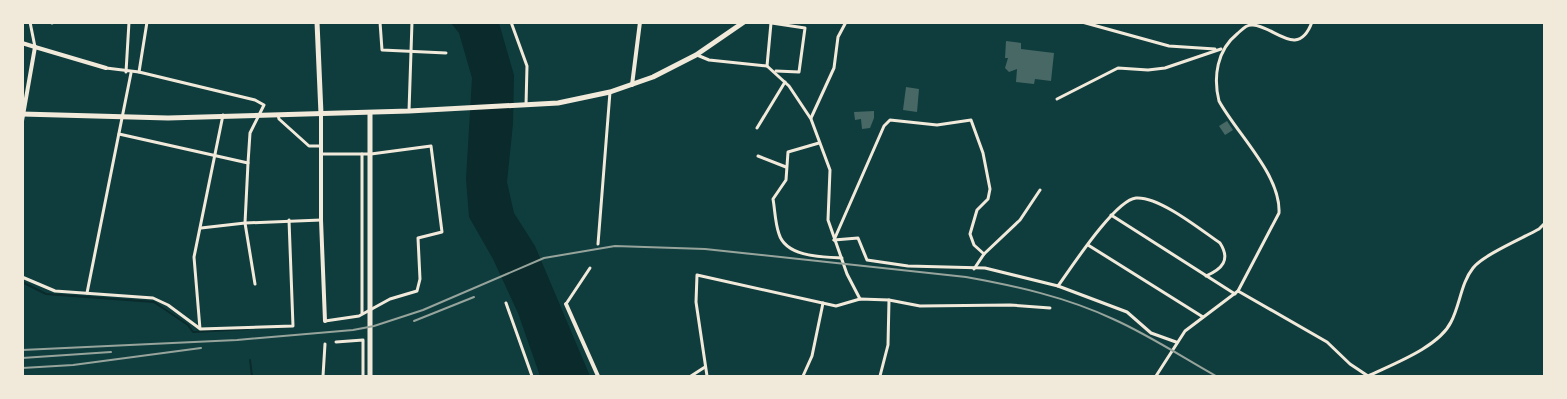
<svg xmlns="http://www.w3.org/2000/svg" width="1567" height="399" font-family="Quicksand,sans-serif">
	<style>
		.water { fill: #0a2a2b }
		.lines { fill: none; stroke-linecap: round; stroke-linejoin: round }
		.stream { stroke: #0a2a2b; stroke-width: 2 }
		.building { fill: #486865 }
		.minor { stroke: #f1e9da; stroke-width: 3 }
		.tertiary { stroke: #f1e9da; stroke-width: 4 }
		.trunk { stroke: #f1e9da; stroke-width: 5 }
		.rail { stroke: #97a49c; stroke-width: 2 }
	</style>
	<rect width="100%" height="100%" fill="#0f3d3e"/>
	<!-- water -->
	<polygon class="water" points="451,23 499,23 514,75 513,124 507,182 514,213 535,246 590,376 540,376 518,313 493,259 469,217 466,179 472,78 459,33"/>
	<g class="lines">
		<!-- stream -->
		<g class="stream">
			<polyline points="22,282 46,294 154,302 188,325 193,332 248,329"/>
			<polyline points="250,360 252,376"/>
		</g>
	</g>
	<!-- building -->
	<g class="building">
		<polygon points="1006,41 1021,43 1021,49 1054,53 1051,81 1035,79 1034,84 1016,82 1017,69 1009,72 1005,68 1008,58 1005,58"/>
		<polygon points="906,87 919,89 917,112 903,110"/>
		<polygon points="874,111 874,118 870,128 862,129 861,119 855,120 854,112"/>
		<polygon points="1227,121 1233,130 1225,135 1219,126"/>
	</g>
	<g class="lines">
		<!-- minor -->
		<g class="minor">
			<polyline points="30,22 35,47"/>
			<polyline points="52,22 52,23"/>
			<polyline points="380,22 382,50 446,53"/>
			<polyline points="511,22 527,66 526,105"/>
			<polyline points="765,22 805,28 799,72 776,71"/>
			<polyline points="1082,22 1169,46 1215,49"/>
			<polyline points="697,55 709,60 767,66 789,86 811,119 830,170 828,220 847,274 860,299"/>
			<polyline points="767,66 771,23"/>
			<polyline points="106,68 139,72 255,100 264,105 250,133 248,163 245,223 255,284"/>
			<polyline points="126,72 129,22"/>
			<polyline points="139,72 147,22"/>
			<polyline points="1057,99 1118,68 1148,70 1165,68 1221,49"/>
			<polyline points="409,111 412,22"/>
			<polyline points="223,115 194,257 200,329 293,326 289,220"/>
			<polyline points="278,115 279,119 309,146 321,146"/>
			<polyline points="811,118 834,68 838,37 846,22"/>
			<polyline points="757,128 785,82"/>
			<polyline points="119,134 248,163"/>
			<path d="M819,143L788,152L786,180L773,199C775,210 775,223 779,234C786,257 822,257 842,258"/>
			<polyline points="321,154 371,154 431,146 442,232 418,238 420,279 417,291 390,299 359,316 325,321"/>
			<polyline points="758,156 786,167"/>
			<polyline points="1111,215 1235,294"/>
			<polyline points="201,228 245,223 321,220"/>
			<path d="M834,240L858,238L867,260L908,266L985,268L1058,286C1071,268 1115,200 1136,198C1159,196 1201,230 1220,243C1231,260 1222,269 1206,276"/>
			<polyline points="834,240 884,126 890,120 937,125 971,120 983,153 990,189 988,199 977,210 970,234 974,245 984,254"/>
			<polyline points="598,244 610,92"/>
			<polyline points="1088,245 1203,317"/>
			<polyline points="974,269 984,254 1020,220 1040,190"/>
			<polyline points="22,277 55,291 153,298 168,305 199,328"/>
			<polyline points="1058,286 1127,312 1151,333 1176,342"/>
			<path d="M1238,291L1327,342L1350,364L1368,376C1393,364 1439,347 1451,322C1460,305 1461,283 1473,268C1483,255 1523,238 1539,229L1544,224"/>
			<polyline points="87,293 131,73"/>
			<polyline points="506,303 532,376"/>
			<polyline points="566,304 590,268"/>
			<polyline points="362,313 362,154"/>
			<polyline points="336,342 363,340 363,376"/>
			<polyline points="323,376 325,344"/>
			<polyline points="691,376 705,367"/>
			<polyline points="707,376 696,302 697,275 836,306 860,299 889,300 920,306 1010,305 1050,308"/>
			<polyline points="803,376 812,356 823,303"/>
			<polyline points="880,376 888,345 889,300"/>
			<path d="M1156,376L1185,331L1238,291L1279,213C1281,175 1237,134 1219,101C1213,77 1217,50 1237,34C1242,30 1246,24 1253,25C1274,26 1298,60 1312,22"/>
		</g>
		<!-- tertiary -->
		<g class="tertiary">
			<polyline points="22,43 35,47 22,121"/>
			<polyline points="35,47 106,68"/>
			<polyline points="632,85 640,22"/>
			<polyline points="321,114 321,220 325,321"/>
			<polyline points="566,304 598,376"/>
		</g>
		<!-- trunk -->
		<g class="trunk">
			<polyline points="317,22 321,114"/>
			<polyline points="370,113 370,376"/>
			<polyline points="22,114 168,118 409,111 558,103 610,92 653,77 696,55 744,22"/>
		</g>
		<!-- rail -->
		<g class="rail">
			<polyline points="414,321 474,297"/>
			<path d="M22,350L237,340L353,330L374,326L423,310L544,258L615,246L705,249L966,277C1016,286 1066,297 1113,319C1149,335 1182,357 1216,376"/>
			<polyline points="22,358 111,352"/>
			<polyline points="22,368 73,365 201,348"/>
		</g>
	</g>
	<!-- border -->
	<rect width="1567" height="399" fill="none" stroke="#f1e9da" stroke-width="48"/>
</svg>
